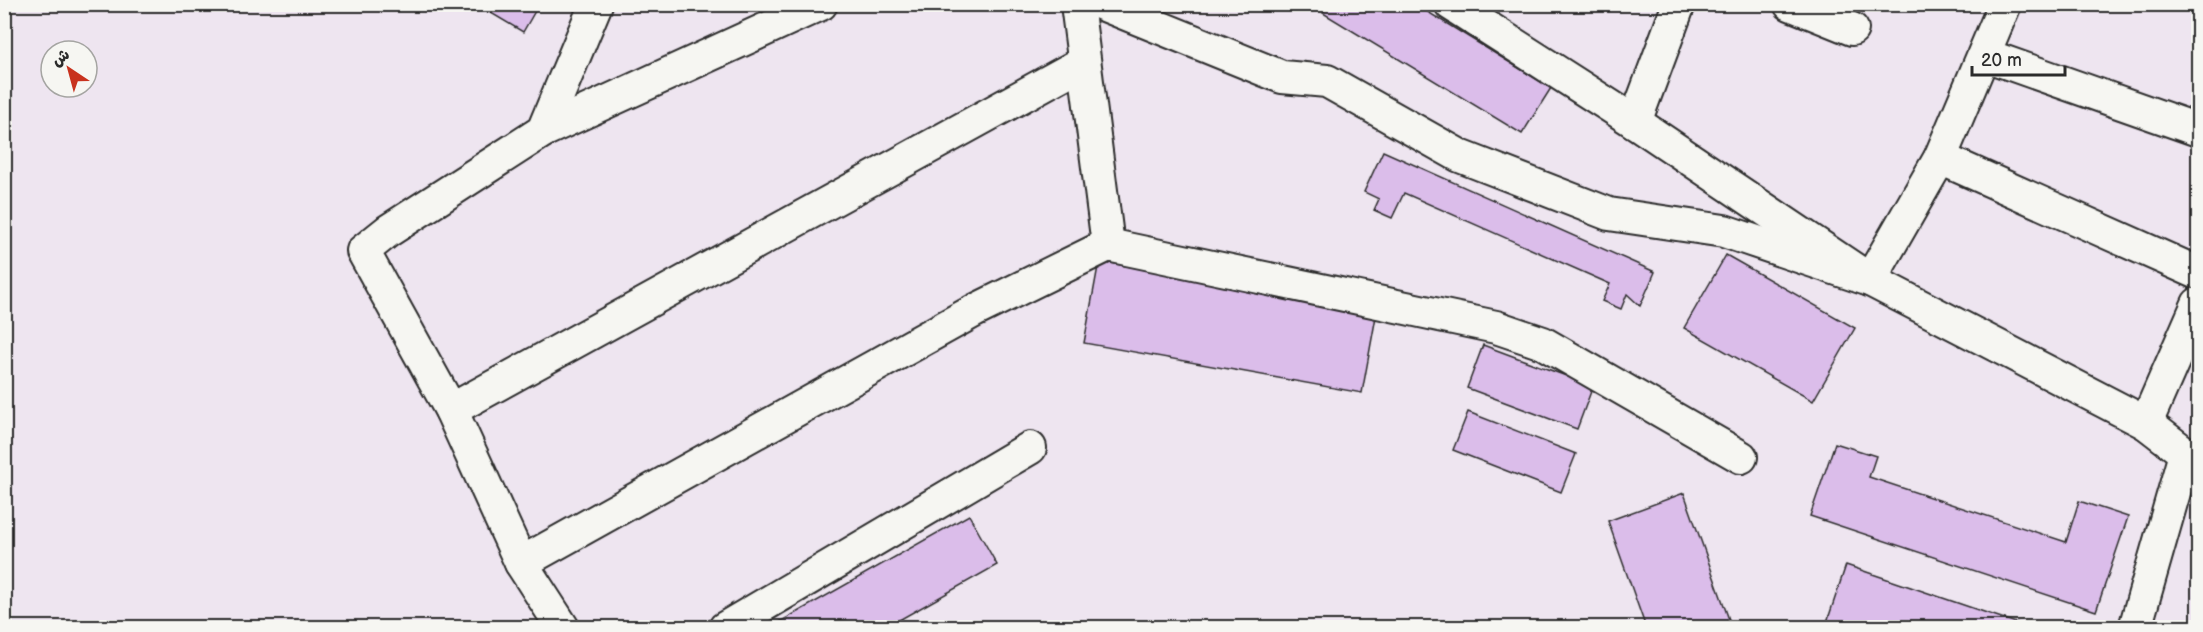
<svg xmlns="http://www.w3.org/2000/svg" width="2203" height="632" font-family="'Balsamiq Sans','Playpen Sans Arabic',sans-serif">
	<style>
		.building { fill: #dbbdea; stroke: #2b2b2b; stroke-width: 1.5 }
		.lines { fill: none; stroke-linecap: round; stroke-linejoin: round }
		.minor-casing { stroke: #2b2b2b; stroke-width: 36 }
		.minor { stroke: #f6f6f2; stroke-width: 32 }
	</style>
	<rect width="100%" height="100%" fill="#eee5f0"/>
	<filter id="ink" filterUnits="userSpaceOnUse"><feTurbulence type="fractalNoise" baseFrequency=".0167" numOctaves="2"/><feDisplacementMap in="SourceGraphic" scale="12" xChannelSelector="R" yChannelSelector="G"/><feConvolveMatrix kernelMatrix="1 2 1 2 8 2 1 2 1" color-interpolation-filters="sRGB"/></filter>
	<g filter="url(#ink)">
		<!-- building -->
		<g class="building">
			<polygon points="483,4 539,4 523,32 481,7"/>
			<polygon points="1328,4 1415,4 1551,88 1522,134 1323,13"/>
			<polygon points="1383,151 1655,272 1640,306 1627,294 1621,309 1602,301 1610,284 1404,193 1392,218 1374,210 1379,199 1364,192"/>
			<polygon points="1726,255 1855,328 1813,401 1684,328"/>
			<polygon points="1099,261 1377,311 1362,393 1084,343"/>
			<polygon points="1483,345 1593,386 1577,429 1467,388"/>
			<polygon points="1468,412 1576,454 1561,492 1453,450"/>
			<polygon points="1835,443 1876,456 1869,477 2066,542 2079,501 2128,517 2096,611 1810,516"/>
			<polygon points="1684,493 1732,628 1646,628 1608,521"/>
			<polygon points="969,515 997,565 885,628 769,628"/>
			<polygon points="1846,565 2031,628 1825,628"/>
		</g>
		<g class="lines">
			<!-- minor casing -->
			<g class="minor-casing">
				<g id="minor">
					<polyline points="1077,4 1108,245"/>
					<polyline points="1102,4 1282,77 1327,81 1460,156 1609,214 1724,231 1870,280 1940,158 2005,4"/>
					<polyline points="1451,4 1635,122 1870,280 2146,423 2198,463"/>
					<polyline points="1790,4 1852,29"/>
					<polyline points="1985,55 2198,130"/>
					<polyline points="1635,122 1679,4"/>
					<polyline points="543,131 821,4"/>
					<polyline points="1940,158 2198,273"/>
					<polyline points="451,410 1084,62"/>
					<polyline points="2146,423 2198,304"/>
					<polyline points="521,563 974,311 1108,245 1496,327 1543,343 1741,457"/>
					<polyline points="563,628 521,563 451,410 363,251 388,231 543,131 596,4"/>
					<polyline points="725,628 1030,448"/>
					<polyline points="2135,628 2185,454"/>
				</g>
			</g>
			<!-- minor -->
			<use href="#minor" class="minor"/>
		</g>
	</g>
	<!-- margin -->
	<rect width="2203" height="632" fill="none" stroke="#f6f6f2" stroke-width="24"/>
	<rect x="12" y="12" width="2179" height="608" fill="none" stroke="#2b2b2b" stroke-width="2" filter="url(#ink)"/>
	<!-- north arrow -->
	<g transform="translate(69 69) rotate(324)"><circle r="28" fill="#f6f6f2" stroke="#a5a5a2" stroke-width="1.5"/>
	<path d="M0-4.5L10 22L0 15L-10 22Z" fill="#c8321e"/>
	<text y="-9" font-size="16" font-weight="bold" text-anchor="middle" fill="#2b2b2b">ش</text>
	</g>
	<!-- scale -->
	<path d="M1972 66v9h93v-9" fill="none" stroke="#2b2b2b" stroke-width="3"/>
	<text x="1981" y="66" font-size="18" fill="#2b2b2b" stroke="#f6f6f2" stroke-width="4.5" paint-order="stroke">20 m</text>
</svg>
